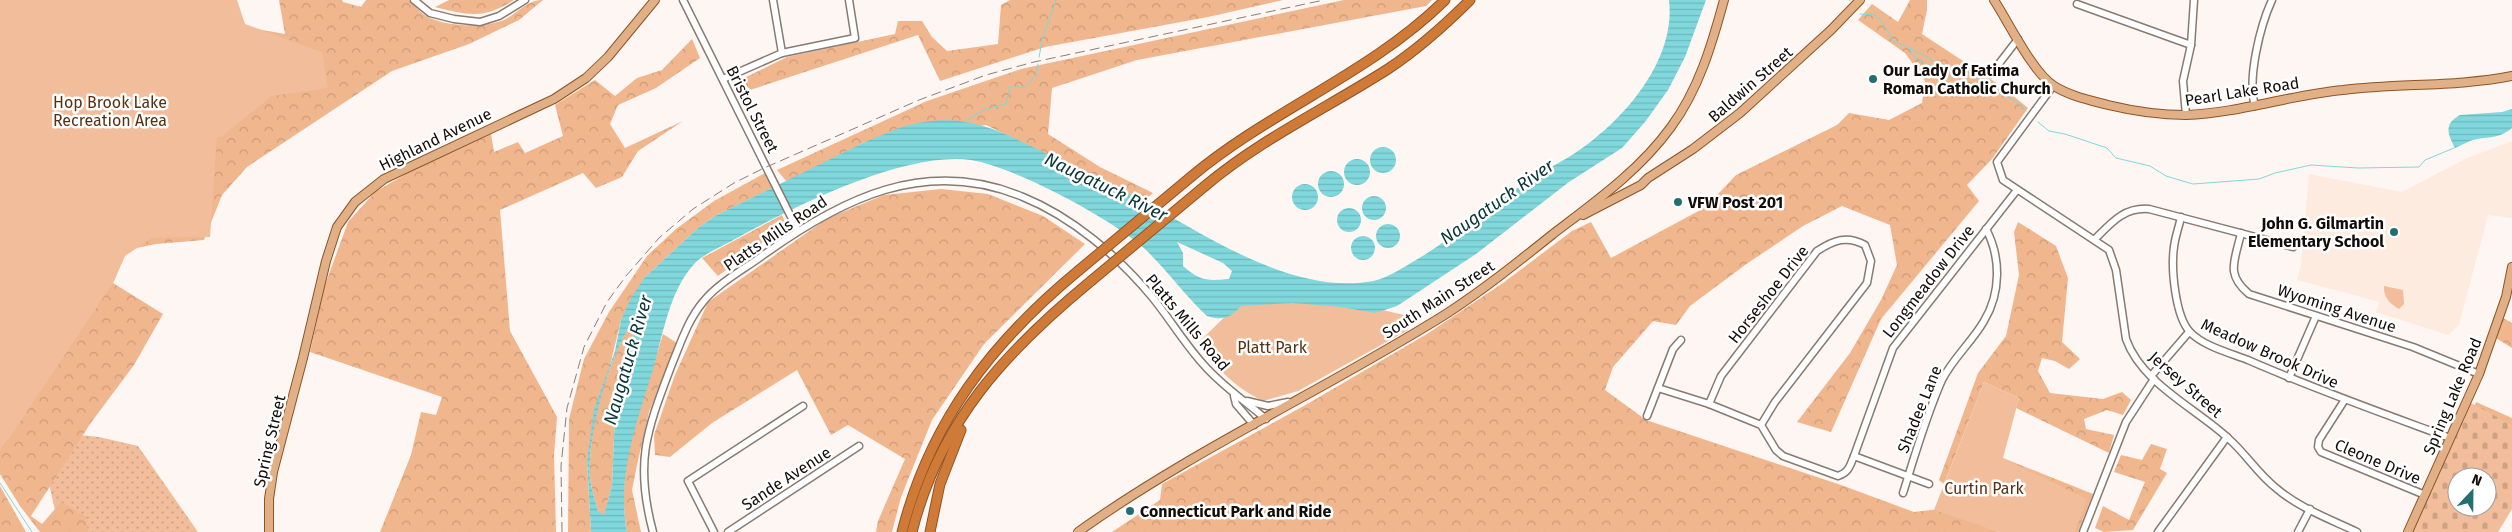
<svg xmlns="http://www.w3.org/2000/svg" width="2512" height="532" font-family="'Fira Sans',sans-serif">
	<style>
		.built { fill: #feebdf }
		.grass { fill: url(#grass-dots) }
		.forest { fill: url(#forest-crowns) }
		.cemetery { fill: url(#cemetery-stones); fill-rule: evenodd }
		.park { fill: #f1bd9a }
		.water { fill: url(#water-rules); fill-rule: evenodd }
		.lines { fill: none; stroke-linecap: round; stroke-linejoin: round }
		.stream { stroke: #80d8dc; stroke-width: 1 }
		.minor-casing { stroke: #887a70; stroke-width: 9 }
		.major-casing { stroke: #8d5427; stroke-width: 10 }
		.highway-casing { stroke: #8d5427; stroke-width: 11 }
		.minor { stroke: #fff; stroke-width: 6 }
		.major { stroke: #e2b087; stroke-width: 8 }
		.highway { stroke: #cf7b37; stroke-width: 9 }
		.rail { stroke: #86807c; stroke-width: 1; stroke-dasharray: 10 5; stroke-linecap: butt }
		.highway-bridge-casing { stroke: #8d5427; stroke-width: 11; stroke-linecap: butt }
		.highway-bridge { stroke: #cf7b37; stroke-width: 9 }
		.poi-dot { fill: #226e71; stroke: #fff; stroke-width: 2 }
		.labels { text-anchor: middle; stroke-width: 5; stroke-linejoin: round; paint-order: stroke }
		.poi-label { font-size: 16px; font-weight: bold; fill: #120d09; stroke: #fff; text-anchor: start }
		.street-label { font-size: 16px; fill: #120d09; stroke: #fff }
		.park-label { font-size: 16px; fill: #563012; stroke: #fff }
		.water-label { font-size: 18px; font-style: italic; fill: #083537; stroke: #fff }
	</style>
	<defs>
		<pattern id="grass-dots" width="8" height="8" patternUnits="userSpaceOnUse" patternTransform="scale(1.25)"><rect width="8" height="8" fill="#f1bd9a"/><path d="M2 2h.1M6 6h.1" fill="none" stroke="#cea183" stroke-width="1.8" stroke-linecap="round"/></pattern>
		<pattern id="forest-crowns" width="20" height="18" patternUnits="userSpaceOnUse" patternTransform="scale(1.25)"><rect width="20" height="18" fill="#f0b68e"/><path d="M2 6a3 3 0 1 1 6 0M12 15a3 3 0 1 1 6 0" fill="none" stroke="#cd9b79"/></pattern>
		<pattern id="cemetery-stones" width="16" height="16" patternUnits="userSpaceOnUse" patternTransform="scale(1.25)"><rect width="16" height="16" fill="#f1bd9a"/><path d="M2 7V4a2 2 0 0 1 4 0v3zM10 15v-3a2 2 0 0 1 4 0v3z" fill="#cea183"/></pattern>
		<pattern id="water-rules" width="6" height="5" patternUnits="userSpaceOnUse" patternTransform="scale(1.25)"><rect width="6" height="5" fill="#80d8dc"/><path d="M0 2.5h6" fill="none" stroke="#6eb8bb"/></pattern>
	</defs>
	<rect width="100%" height="100%" fill="#fdf6f2"/>
	<!-- built -->
	<polygon class="built" points="2512,141 2512,218 2488,215 2459,325 2448,335 2376,312 2380,302 2297,280 2301,266 2309,174 2402,192 2467,158"/>
	<!-- grass -->
	<polygon class="grass" points="80,435 99,437 138,446 198,532 60,532 44,462"/>
	<!-- forest -->
	<g class="forest">
		<path d="M279,0H342L343,2L361,7L366,0H409C413,4 418,10 423,14C441,27 485,29 506,19C519,12 527,0 543,0L519,20L469,44L392,71L247,167L222,195L204,240L156,244L127,250L113,283L163,314L134,365L90,424L31,516L42,524L61,502L86,517L88,532H40L20,506L0,474V429L245,27L285,34Z"/>
		<path d="M449,0H514C483,20 468,15 435,7Z"/>
		<polygon points="1010,0 1283,0 1208,17 1045,47 940,81 918,35 750,90 742,79 787,57 895,34 898,21 922,21 932,37 947,51 998,44 1001,5"/>
		<polygon points="1344,0 1432,0 1426,6 1137,60 1052,88 1048,134 1100,167 1153,193 1143,202 986,125 865,142 787,182 777,170 927,101 1021,69"/>
		<polygon points="1910,0 1927,0 1927,10 1922,34 2001,86 2028,108 1992,159 1967,185 1979,201 1881,319 1831,432 1797,422 1850,353 1881,300 1897,265 1890,225 1842,206 1803,226 1745,265 1690,306 1676,325 1653,321 1613,367 1605,390 1646,420 1841,485 1914,512 1939,509 1999,532 1112,532 1160,500 1162,484 1309,403 1427,334 1503,283 1572,231 1591,222 1611,258 1706,207 1736,175 1837,125 1849,113 1889,120 1922,103 1925,81 1905,53 1858,20 1872,4 1898,22"/>
		<polygon points="692,39 700,58 656,88 618,105 610,124 625,148 683,121 638,151 622,177 596,188 583,173 500,210 510,331 557,417 554,455 556,532 380,532 411,455 421,412 436,415 442,397 310,352 324,288 348,222 375,192 411,171 491,134 494,152 518,142 525,153 563,136 555,105 595,80 615,96 637,78 662,70"/>
		<polygon points="765,173 772,188 715,216 698,228 644,278 621,320 587,461 591,532 568,532 569,419 584,359 609,312 647,256 676,229 714,201"/>
		<polygon points="941,189 988,194 1043,216 1085,244 984,344 932,420 901,497 892,532 876,532 878,521 905,459 848,425 831,435 797,370 712,423 670,457 655,455 654,435 675,375 708,302 828,218 884,195"/>
		<polygon points="782,215 786,225 718,276 702,258"/>
		<polygon points="2018,222 2056,246 2068,278 2062,342 2080,359 2069,369 2055,361 2042,358 2038,371 2050,393 2103,399 2122,392 2131,400 2123,415 2107,410 2084,419 2086,429 2114,435 2109,453 2016,408 2019,398 1984,382 1944,484 1939,480 1978,373 2006,336 2019,275 2014,232"/>
		<path d="M637,315L631,354L616,388L612,486L604,516L598,511C595,500 591,488 590,477C587,433 610,350 637,315Z"/>
		<polygon points="2503,318 2512,323 2512,348 2496,338"/>
		<path d="M663,334L677,343L649,412L637,465L632,490L641,532H627C614,465 645,397 663,334Z"/>
		<polygon points="2476,402 2512,418 2512,426 2473,410"/>
		<polygon points="2151,444 2167,449 2160,469 2167,473 2133,530 2104,532 2095,528 2103,506 2129,520 2145,482 2114,472 2121,455 2142,460"/>
		<polygon points="2003,458 2093,494 2078,532 2072,532"/>
		<polygon points="0,486 26,532 0,532"/>
	</g>
	<!-- cemetery -->
	<path class="cemetery" d="M2471,403L2512,425V509L2498,532H2412ZM2457,477H2487V507H2457Z"/>
	<!-- park -->
	<g class="park">
		<polygon points="0,0 237,0 245,24 322,52 328,88 272,96 221,137 217,137 210,237 152,238 125,256 113,283 10,437 0,449"/>
		<path d="M2384,286L2403,290L2404,304L2399,309C2390,304 2383,297 2384,286Z"/>
		<path d="M1269,298L1366,306L1408,316V330L1298,391L1263,401C1231,385 1220,370 1198,343L1238,304Z"/>
		<polygon points="1984,382 2019,398 2003,458 2087,499 2075,532 1999,532 1934,510"/>
	</g>
	<!-- water -->
	<g class="water">
		<path d="M1669,0H1706L1685,57L1668,90L1645,122L1622,148L1569,182L1476,254L1397,306L1375,313L1341,307L1292,303L1241,306C1230,318 1223,321 1207,316C1185,296 1167,270 1145,249C1112,219 1015,167 971,160C905,151 795,206 737,238C725,245 707,252 696,262C670,289 664,330 654,366C638,420 616,475 627,532H591L587,461L594,410L615,351L621,320L631,298L644,278L698,228L715,216L865,142L902,127C964,109 998,130 1053,157C1080,170 1107,182 1134,196C1203,233 1291,296 1373,281C1387,278 1399,270 1411,263C1462,234 1503,192 1555,165C1610,136 1677,68 1669,0ZM1177,242L1223,263L1232,271L1229,279C1207,281 1200,281 1183,266V253ZM637,316L631,354L616,388L612,486L604,515L598,511C595,500 591,488 590,477C587,434 610,349 637,316Z"/>
		<path d="M2512,109V128C2496,141 2487,135 2470,141C2465,143 2460,146 2455,148C2448,134 2443,124 2460,115L2502,112Z"/>
		<circle cx="1383" cy="160" r="13"/>
		<circle cx="1357" cy="172" r="13"/>
		<circle cx="1331" cy="184" r="13"/>
		<circle cx="1305" cy="197" r="13"/>
		<circle cx="1374" cy="208" r="12"/>
		<circle cx="1349" cy="220" r="12"/>
		<circle cx="1388" cy="236" r="12"/>
		<circle cx="1363" cy="248" r="12"/>
	</g>
	<g class="lines">
		<!-- stream -->
		<g class="stream">
			<polyline points="1849,0 1850,1"/>
			<polyline points="1860,14 1874,15 1881,20 1893,41 1910,48 1911,54 1927,65 1928,74 1948,79 1957,70 1964,70 2018,103 2026,111"/>
			<polyline points="1910,48 1936,62 1956,70"/>
			<polyline points="1039,57 1043,37 1056,0"/>
			<polyline points="1927,65 1949,67"/>
			<polyline points="965,122 983,110 1006,104 1010,87 1024,87 1036,76 1038,64"/>
			<polyline points="2038,122 2049,131 2065,134 2107,148 2116,158 2150,166 2166,176 2193,184 2259,179 2275,173 2311,165 2358,168 2419,167 2425,160 2454,148"/>
			<polyline points="0,483 32,532"/>
		</g>
		<!-- minor casing -->
		<g class="minor-casing">
			<g id="minor">
				<polyline points="414,0 430,13 454,19 480,22 499,16 525,0"/>
				<polyline points="683,0 798,231"/>
				<polyline points="773,0 782,53"/>
				<polyline points="2077,4 2191,45"/>
				<polyline points="1991,74 2018,39"/>
				<polyline points="723,79 782,53 855,38 849,0"/>
				<path d="M2053,86L1997,162L2003,180L2109,250L2116,270L2126,339C2142,384 2196,408 2229,439C2246,454 2258,474 2276,488C2299,508 2330,519 2357,532"/>
				<path d="M2255,106C2247,79 2260,26 2272,0"/>
				<polyline points="2186,115 2183,81 2191,45 2194,0"/>
				<path d="M2181,217C2179,227 2175,237 2174,247C2171,268 2175,316 2190,332C2203,346 2230,353 2248,360C2314,389 2382,413 2450,438"/>
				<path d="M2241,233C2235,261 2225,274 2249,294L2413,347L2479,374"/>
				<path d="M2095,239C2111,223 2124,207 2149,209L2293,247"/>
				<polyline points="2151,376 2189,332"/>
				<polyline points="2289,378 2316,316"/>
				<path d="M1658,388L1709,404L1761,425L1776,450L1783,456L1838,476C1849,472 1850,466 1854,456L1893,348L2017,190"/>
				<polyline points="1234,396 1236,404 1254,425"/>
				<polyline points="1247,401 1268,406 1288,402"/>
				<polyline points="2344,401 2319,440 2318,447 2321,452 2425,495"/>
				<path d="M1709,404L1721,376L1817,251C1834,240 1847,235 1865,245L1871,261L1867,283L1775,402L1761,425"/>
				<polyline points="1647,416 1673,349 1681,340"/>
				<polyline points="1854,456 1929,484"/>
				<path d="M1903,493C1915,455 1926,416 1942,380C1953,358 1972,342 1984,321C2001,293 2001,257 1986,229"/>
				<path d="M653,532C634,461 647,430 672,364C681,342 688,320 703,302C718,283 743,270 762,256C841,199 925,156 1023,197C1072,217 1118,256 1152,297C1170,319 1184,343 1203,364C1223,387 1244,400 1266,419"/>
				<polyline points="714,532 688,481 803,406"/>
				<polyline points="728,532 859,446"/>
				<polyline points="2083,532 2126,422 2154,379"/>
				<polyline points="2158,532 2227,437"/>
				<polyline points="2298,532 2310,509"/>
			</g>
		</g>
		<!-- major casing -->
		<g class="major-casing">
			<g id="major">
				<path d="M1994,0C2009,23 2033,73 2054,86C2070,96 2089,100 2108,105C2133,111 2160,115 2186,115C2239,113 2290,95 2343,90C2399,83 2457,87 2512,76"/>
				<polyline points="1583,215 1641,185 1648,178 1693,149 1740,113 1831,30 1860,0"/>
				<polyline points="269,532 269,499 273,472 303,358 326,261 337,227 355,202 384,179 554,99 586,78 608,57 655,0"/>
				<path d="M1078,532C1194,449 1325,390 1446,314C1483,290 1518,262 1553,234C1595,202 1640,170 1671,127C1699,89 1712,44 1724,0"/>
				<polyline points="2408,532 2479,374 2506,297 2512,267"/>
			</g>
		</g>
		<!-- highway casing -->
		<g class="highway-casing">
			<g id="highway">
				<path d="M1192,176C1271,110 1371,73 1445,0"/>
				<path d="M1205,186C1261,139 1327,108 1388,69C1418,49 1445,25 1470,0"/>
				<path d="M902,532C930,422 992,342 1078,271"/>
				<path d="M912,532C940,421 1006,351 1091,281"/>
				<polyline points="930,532 940,484 961,430"/>
			</g>
		</g>
		<!-- minor -->
		<use href="#minor" class="minor"/>
		<!-- major -->
		<use href="#major" class="major"/>
		<!-- highway -->
		<use href="#highway" class="highway"/>
		<!-- rail -->
		<polyline class="rail" points="562,532 561,466 567,408 584,347 607,302 626,276 659,238 693,209 734,183 762,169 919,100 986,75 1034,62 1324,0"/>
		<!-- highway-bridge casing -->
		<g class="highway-bridge-casing">
			<g id="highway-bridge">
				<polyline points="1078,271 1192,176"/>
				<polyline points="1091,281 1205,186"/>
			</g>
		</g>
		<!-- highway-bridge -->
		<use href="#highway-bridge" class="highway-bridge"/>
	</g>
	<!-- markers -->
	<g class="poi-dot">
		<circle cx="1873" cy="79" r="5"/>
		<circle cx="1678" cy="202" r="5"/>
		<circle cx="2394" cy="232" r="5"/>
		<circle cx="1130" cy="511" r="5"/>
	</g>
	<g class="labels">
		<!-- poi labels -->
		<g class="poi-label">
			<text x="1883" y="76">Our Lady of Fatima<tspan x="1883" dy="18">Roman Catholic Church</tspan></text>
			<text x="1688" y="208">VFW Post 201</text>
			<text x="2384" y="229" text-anchor="end">John G. Gilmartin<tspan x="2384" dy="18">Elementary School</tspan></text>
			<text x="1140" y="517">Connecticut Park and Ride</text>
		</g>
		<!-- street labels -->
		<g class="street-label">
			<text transform="translate(1750 84) rotate(-41)" y="6">Baldwin Street</text>
			<text transform="translate(2242 91) rotate(-9)" y="6">Pearl Lake Road</text>
			<text transform="translate(753 109) rotate(63)" y="6">Bristol Street</text>
			<text transform="translate(435 139) rotate(-26)" y="6">Highland Avenue</text>
			<text transform="translate(775 233) rotate(-34)" y="6">Platts Mills Road</text>
			<text transform="translate(1928 281) rotate(-52)" y="6">Longmeadow Drive</text>
			<text transform="translate(1768 294) rotate(-52)" y="6">Horseshoe Drive</text>
			<text transform="translate(1438 299) rotate(-33)" y="6">South Main Street</text>
			<text transform="translate(2337 308) rotate(18)" y="6">Wyoming Avenue</text>
			<text transform="translate(1188 322) rotate(50)" y="6">Platts Mills Road</text>
			<text transform="translate(2270 353) rotate(24)" y="6">Meadow Brook Drive</text>
			<text transform="translate(2186 384) rotate(41)" y="6">Jersey Street</text>
			<text transform="translate(2452 396) rotate(-67)" y="6">Spring Lake Road</text>
			<text transform="translate(1919 409) rotate(-68)" y="6">Shadee Lane</text>
			<text transform="translate(269 441) rotate(-77)" y="6">Spring Street</text>
			<text transform="translate(2378 461) rotate(23)" y="6">Cleone Drive</text>
			<text transform="translate(786 478) rotate(-33)" y="6">Sande Avenue</text>
		</g>
		<!-- park labels -->
		<g class="park-label">
			<text x="110" y="108">Hop Brook Lake<tspan x="110" dy="18">Recreation Area</tspan></text>
			<text x="1272" y="353">Platt Park</text>
			<text x="1984" y="494">Curtin Park</text>
		</g>
		<!-- water labels -->
		<g class="water-label">
			<text transform="translate(1106 187) rotate(26)" y="6">Naugatuck River</text>
			<text transform="translate(1497 202) rotate(-35)" y="6">Naugatuck River</text>
			<text transform="translate(628 360) rotate(-74)" y="6">Naugatuck River</text>
		</g>
	</g>
	<!-- north arrow -->
	<g transform="translate(2472 492) rotate(22)"><circle r="24" fill="#ffffff" stroke="#a09e9d"/>
	<path d="M0-4L9 19L0 12L-9 19Z" fill="#226e71"/>
	<text y="-8" font-size="14" font-weight="bold" text-anchor="middle" fill="#120d09">N</text>
	</g>
</svg>
